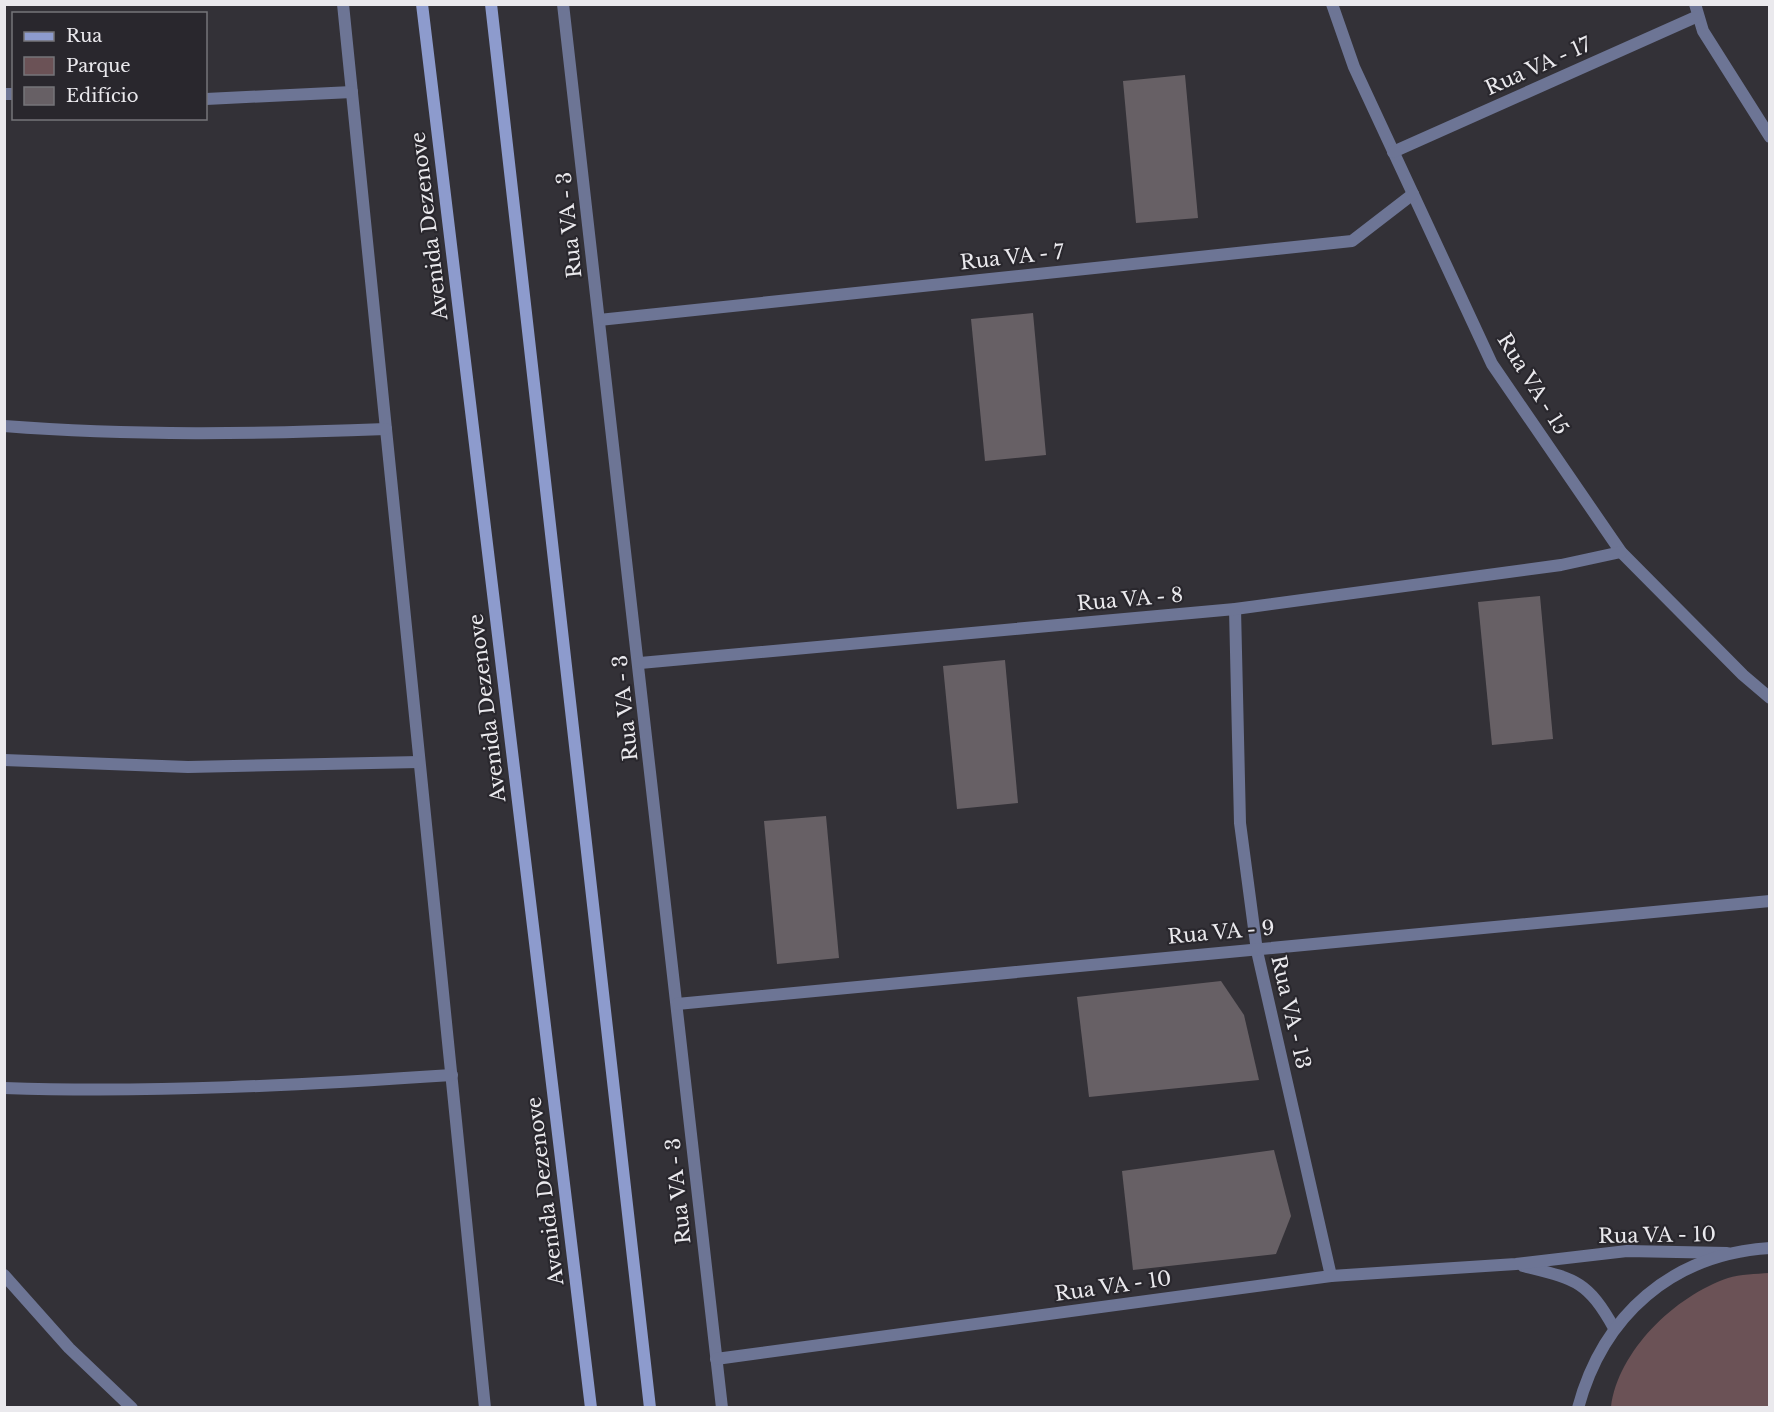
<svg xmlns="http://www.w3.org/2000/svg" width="1774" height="1412" font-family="'Libre Baskerville',serif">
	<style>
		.green { fill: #6b5256 }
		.building { fill: #676065 }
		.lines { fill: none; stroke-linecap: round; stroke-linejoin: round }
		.street { stroke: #6d7595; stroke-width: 12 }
		.secondary { stroke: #8d9bcd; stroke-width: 12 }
		.labels { text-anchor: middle; stroke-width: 4.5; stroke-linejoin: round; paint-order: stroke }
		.street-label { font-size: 20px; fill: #eae9ed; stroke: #29272d }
	</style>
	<rect width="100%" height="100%" fill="#333137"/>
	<!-- green -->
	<path class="green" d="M1769,1273V1407H1611C1618,1351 1675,1296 1728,1278C1740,1274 1756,1274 1769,1273Z"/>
	<!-- building -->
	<g class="building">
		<polygon points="1185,75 1198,218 1136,223 1123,81"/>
		<polygon points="1033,313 1046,455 985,461 971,319"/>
		<polygon points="1540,596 1553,739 1492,745 1478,602"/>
		<polygon points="1005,660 1018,803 957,809 943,666"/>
		<polygon points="826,816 839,958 777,964 764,821"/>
		<polygon points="1221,981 1244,1015 1259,1080 1089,1097 1077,997"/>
		<polygon points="1274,1150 1291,1216 1276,1254 1133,1270 1122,1171"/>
	</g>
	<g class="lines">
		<!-- street -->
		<g class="street">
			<polyline points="343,4 485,1408"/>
			<polyline points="563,4 722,1408"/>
			<polyline points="1332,4 1354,67 1492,364 1621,552 1743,675 1770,698"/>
			<polyline points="1695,4 1703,31 1770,137"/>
			<polyline points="4,94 14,94"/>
			<polyline points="206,99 352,92"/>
			<polyline points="1393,152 1698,16"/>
			<polyline points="599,320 1352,241 1413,194"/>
			<path d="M4,426C132,436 259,434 386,429"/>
			<polyline points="1235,609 1240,823 1257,951 1331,1276"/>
			<polyline points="640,663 1235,609 1561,565 1621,552"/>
			<polyline points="4,760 188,767 419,762"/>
			<polyline points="677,1004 1770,901"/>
			<path d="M4,1088C154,1093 303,1085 452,1075"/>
			<path d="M1523,1266C1575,1279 1587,1280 1614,1328"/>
			<polyline points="4,1275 69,1348 132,1408"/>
			<polyline points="716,1359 1331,1276 1516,1264 1627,1251 1727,1253"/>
			<path d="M1578,1408C1603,1315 1672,1254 1770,1248"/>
		</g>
		<!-- secondary -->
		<g class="secondary">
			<polyline points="422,4 591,1408"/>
			<polyline points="491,4 650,1408"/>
		</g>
	</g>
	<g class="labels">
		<!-- street labels -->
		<g class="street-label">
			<text transform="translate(1538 66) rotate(-24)" y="7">Rua VA - 17</text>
			<text transform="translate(569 225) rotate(-96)" y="7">Rua VA - 3</text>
			<text transform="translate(429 226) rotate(-97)" y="7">Avenida Dezenove</text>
			<text transform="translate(1012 257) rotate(-6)" y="7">Rua VA - 7</text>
			<text transform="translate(1533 384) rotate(58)" y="7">Rua VA - 15</text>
			<text transform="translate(1130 599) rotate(-5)" y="7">Rua VA - 8</text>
			<text transform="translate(487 708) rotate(-97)" y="7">Avenida Dezenove</text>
			<text transform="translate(625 708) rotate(-96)" y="7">Rua VA - 3</text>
			<text transform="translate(1221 932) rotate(-5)" y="7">Rua VA - 9</text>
			<text transform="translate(1291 1012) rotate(77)" y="7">Rua VA - 13</text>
			<text transform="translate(545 1191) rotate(-97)" y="7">Avenida Dezenove</text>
			<text transform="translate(678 1191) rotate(-96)" y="7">Rua VA - 3</text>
			<text transform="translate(1657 1235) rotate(-1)" y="7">Rua VA - 10</text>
			<text transform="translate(1113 1286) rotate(-8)" y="7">Rua VA - 10</text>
		</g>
	</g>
	<!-- border -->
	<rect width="1774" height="1412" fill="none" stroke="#eae9ed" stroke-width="12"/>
	<!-- legend -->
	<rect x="12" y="12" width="195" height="108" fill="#29272d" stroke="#76757a" stroke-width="1.5"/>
	<rect x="24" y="32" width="30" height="9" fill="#8d9bcd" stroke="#76757a" stroke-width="1.5"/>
	<text x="66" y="42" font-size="18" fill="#eae9ed">Rua</text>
	<rect x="24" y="57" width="30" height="18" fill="#6b5256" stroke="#76757a" stroke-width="1.5"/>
	<text x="66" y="72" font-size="18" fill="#eae9ed">Parque</text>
	<rect x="24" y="87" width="30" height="18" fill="#676065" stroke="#76757a" stroke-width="1.5"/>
	<text x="66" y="102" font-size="18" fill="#eae9ed">Edifício</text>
</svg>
